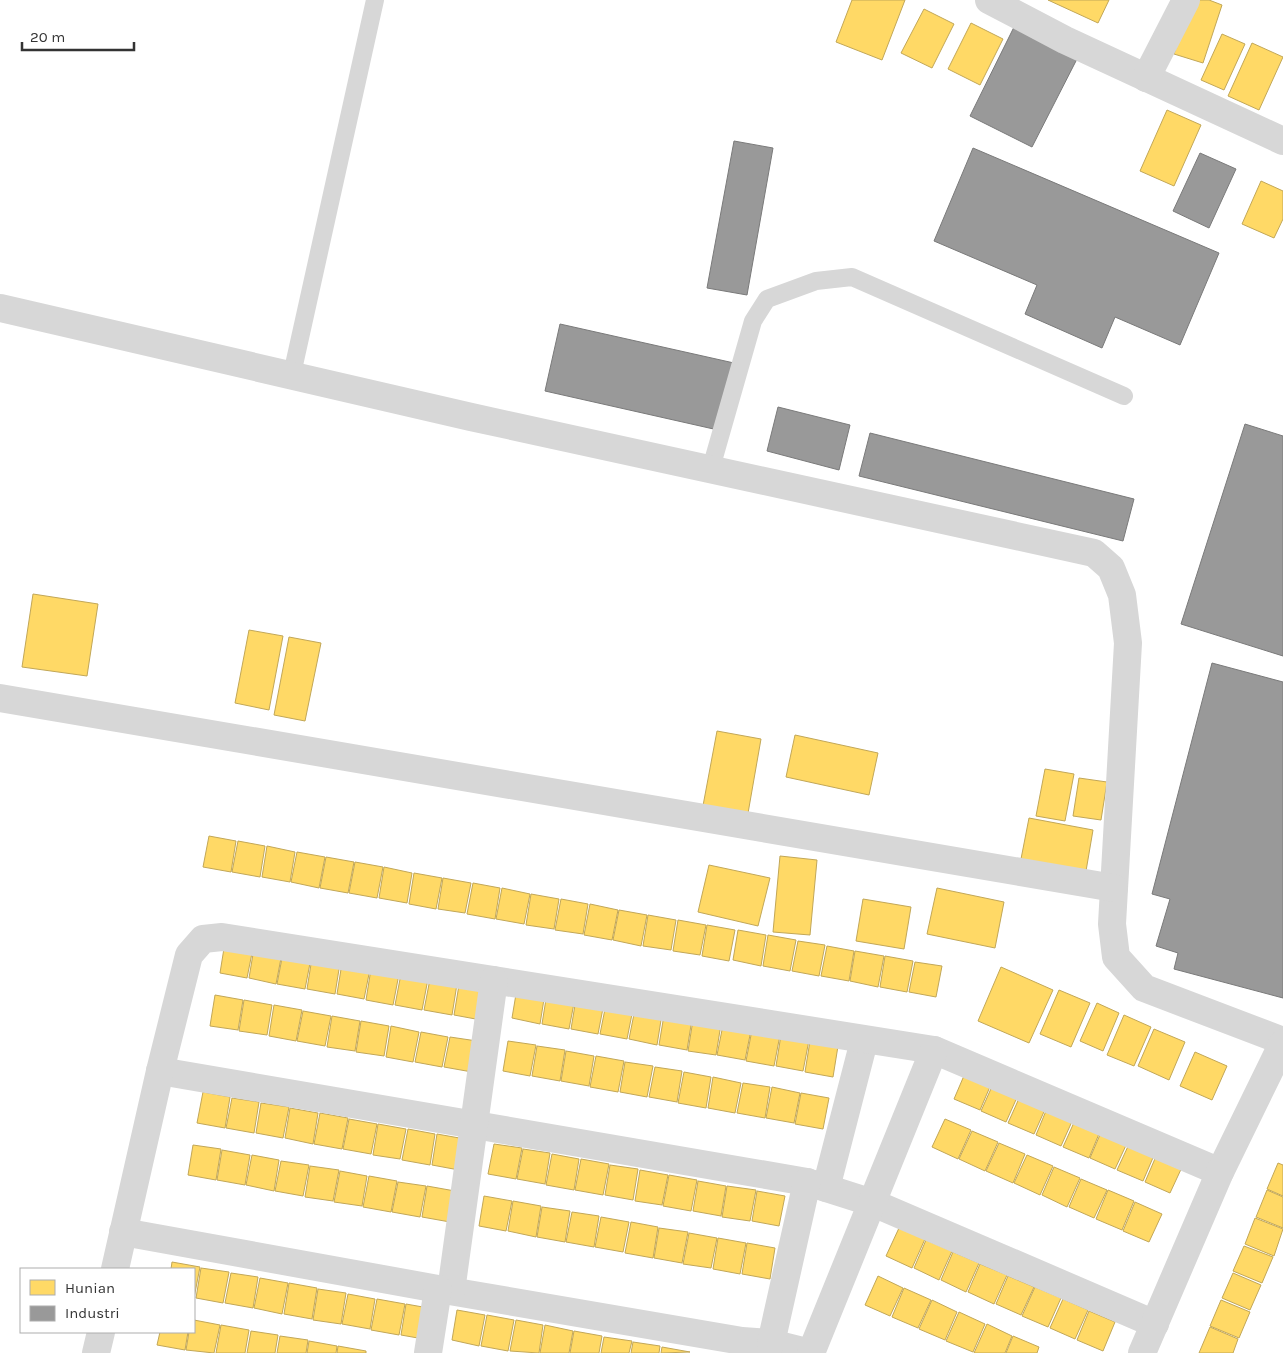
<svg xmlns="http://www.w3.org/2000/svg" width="1283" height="1353" font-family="Karla,sans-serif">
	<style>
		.homes { fill: #ffd966; stroke: #c2a757 }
		.industry { fill: #999; stroke: #7a7a7a }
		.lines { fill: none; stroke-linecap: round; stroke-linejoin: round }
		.service { stroke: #d7d7d7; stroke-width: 18 }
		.minor { stroke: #d7d7d7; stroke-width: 28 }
	</style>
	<rect width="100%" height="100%" fill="#fff"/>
	<!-- homes -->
	<g class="homes">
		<polygon points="852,0 905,0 882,60 836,42"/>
		<polygon points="1048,0 1109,0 1098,23"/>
		<polygon points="1192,0 1209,0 1222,5 1203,63 1174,54"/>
		<polygon points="924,9 954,24 932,68 901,53"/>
		<polygon points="971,23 1003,39 980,85 948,69"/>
		<polygon points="1222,34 1245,44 1224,90 1201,80"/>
		<polygon points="1252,43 1283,57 1259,110 1228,96"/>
		<polygon points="1167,110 1201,125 1174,186 1140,171"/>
		<polygon points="1261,181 1283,191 1283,219 1274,238 1242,224"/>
		<polygon points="33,594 98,604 87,676 22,667"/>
		<polygon points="249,630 283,636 269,710 235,703"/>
		<polygon points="289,637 321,643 305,721 274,715"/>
		<polygon points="717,731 761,739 747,819 702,811"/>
		<polygon points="795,735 878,753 869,795 786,777"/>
		<polygon points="1045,769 1074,774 1065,821 1036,816"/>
		<polygon points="1079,778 1107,782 1101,820 1073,816"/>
		<polygon points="1029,818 1093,830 1086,871 1021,859"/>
		<polygon points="209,836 236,841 231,872 203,867"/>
		<polygon points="238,841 265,846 260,877 232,872"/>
		<polygon points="267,846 295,852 290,882 262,877"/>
		<polygon points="297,852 325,857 319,888 291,882"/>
		<polygon points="780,856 817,860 810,935 773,932"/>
		<polygon points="326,857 354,862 348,893 320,888"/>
		<polygon points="355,862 383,867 377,898 349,893"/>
		<polygon points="709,865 770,878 758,926 698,912"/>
		<polygon points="384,867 412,873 407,903 379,898"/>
		<polygon points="414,873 442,878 436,909 409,904"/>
		<polygon points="443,878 471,883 465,913 438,909"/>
		<polygon points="473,883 500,888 495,919 467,914"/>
		<polygon points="502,888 530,894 524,924 496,919"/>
		<polygon points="937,888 1004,902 995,948 927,934"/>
		<polygon points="531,894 559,899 554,929 526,925"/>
		<polygon points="561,899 588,904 583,934 555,930"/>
		<polygon points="863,899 911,907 904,949 856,941"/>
		<polygon points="590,904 618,910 612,940 584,935"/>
		<polygon points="619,910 647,915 641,946 613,940"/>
		<polygon points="648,915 676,920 671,950 643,946"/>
		<polygon points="678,920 706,925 700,955 673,951"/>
		<polygon points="707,925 735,930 729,961 702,956"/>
		<polygon points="738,930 766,935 761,966 733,960"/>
		<polygon points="768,935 796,940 790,971 763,966"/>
		<polygon points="798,941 825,945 819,976 792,971"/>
		<polygon points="225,942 253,948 247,978 220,973"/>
		<polygon points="827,946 854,951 849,981 821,976"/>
		<polygon points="254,948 282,953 276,984 249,978"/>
		<polygon points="855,951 884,956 878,987 850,981"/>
		<polygon points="283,953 311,958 305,989 277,984"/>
		<polygon points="885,956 913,961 907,992 880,987"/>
		<polygon points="312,958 340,963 335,994 307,989"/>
		<polygon points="915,962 942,966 936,997 909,992"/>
		<polygon points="342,963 370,969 364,999 337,994"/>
		<polygon points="1001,967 1053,990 1029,1043 978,1021"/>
		<polygon points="371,969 399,974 393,1005 366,1000"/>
		<polygon points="401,974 428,979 422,1010 395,1005"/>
		<polygon points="430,979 457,984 452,1015 424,1010"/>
		<polygon points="459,985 487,990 481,1020 454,1015"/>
		<polygon points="517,988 545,993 540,1024 512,1018"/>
		<polygon points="1059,990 1090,1003 1071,1047 1040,1034"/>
		<polygon points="547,993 575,998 569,1029 542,1024"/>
		<polygon points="215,995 243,1000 238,1030 210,1026"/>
		<polygon points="576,999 604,1003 598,1034 571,1029"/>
		<polygon points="244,1000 272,1005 267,1035 239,1031"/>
		<polygon points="1097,1003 1119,1013 1103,1051 1080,1041"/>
		<polygon points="606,1004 633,1009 627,1039 600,1034"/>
		<polygon points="274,1005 302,1010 296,1041 269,1036"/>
		<polygon points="635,1009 662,1014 657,1045 629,1039"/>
		<polygon points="303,1011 331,1016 325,1046 297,1041"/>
		<polygon points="664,1015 692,1019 687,1050 659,1045"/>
		<polygon points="1124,1015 1151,1027 1134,1066 1107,1055"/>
		<polygon points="332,1016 360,1021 355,1051 327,1047"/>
		<polygon points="693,1020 721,1024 716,1055 688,1051"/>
		<polygon points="361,1021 389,1026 384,1056 356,1052"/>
		<polygon points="723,1025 751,1030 745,1060 717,1055"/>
		<polygon points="391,1026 419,1032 413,1062 386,1057"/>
		<polygon points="1154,1029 1185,1042 1169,1080 1138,1066"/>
		<polygon points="752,1030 780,1035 774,1066 746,1061"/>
		<polygon points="421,1032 448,1037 442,1067 415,1062"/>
		<polygon points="781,1035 809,1040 803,1071 776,1066"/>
		<polygon points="450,1037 477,1041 472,1072 444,1067"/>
		<polygon points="508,1041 536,1045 530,1076 503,1071"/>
		<polygon points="810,1041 838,1046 833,1077 805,1072"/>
		<polygon points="537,1046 565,1050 560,1081 532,1076"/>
		<polygon points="566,1051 594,1056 589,1086 561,1081"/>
		<polygon points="1195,1052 1227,1066 1212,1100 1180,1086"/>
		<polygon points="596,1056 624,1061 618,1092 590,1087"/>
		<polygon points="625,1062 653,1066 647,1097 620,1092"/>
		<polygon points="655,1067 682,1071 677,1102 649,1097"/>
		<polygon points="966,1071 992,1082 980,1110 954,1099"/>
		<polygon points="684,1072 711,1077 706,1108 678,1103"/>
		<polygon points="713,1077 741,1083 735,1113 708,1108"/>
		<polygon points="994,1082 1019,1093 1006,1122 981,1111"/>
		<polygon points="743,1083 770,1087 765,1118 737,1113"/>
		<polygon points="772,1087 800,1093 794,1123 766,1118"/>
		<polygon points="203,1092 230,1097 225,1128 197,1123"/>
		<polygon points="801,1093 829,1098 823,1129 795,1124"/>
		<polygon points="1021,1094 1047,1105 1034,1134 1008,1123"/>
		<polygon points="232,1098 259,1102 254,1133 226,1128"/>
		<polygon points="261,1103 289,1107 283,1138 256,1133"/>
		<polygon points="1048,1106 1074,1117 1061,1146 1036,1135"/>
		<polygon points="290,1108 318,1113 313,1144 285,1138"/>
		<polygon points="320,1113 348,1118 342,1149 314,1144"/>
		<polygon points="1076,1118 1101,1129 1089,1158 1063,1147"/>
		<polygon points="349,1119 377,1124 371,1154 343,1149"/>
		<polygon points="945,1119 971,1130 958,1159 932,1147"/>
		<polygon points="378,1124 406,1129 400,1159 373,1155"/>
		<polygon points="408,1129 435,1134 430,1165 402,1160"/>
		<polygon points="1102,1130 1128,1141 1115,1169 1090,1158"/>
		<polygon points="972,1131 998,1142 985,1171 959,1159"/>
		<polygon points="437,1134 465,1139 459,1170 432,1165"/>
		<polygon points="1130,1142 1155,1153 1143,1181 1117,1170"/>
		<polygon points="999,1143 1025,1154 1013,1183 986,1171"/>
		<polygon points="494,1144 522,1148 516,1179 488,1174"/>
		<polygon points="193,1145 221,1149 216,1180 188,1175"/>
		<polygon points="523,1149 550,1153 545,1184 517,1179"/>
		<polygon points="222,1150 250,1155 245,1185 217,1180"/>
		<polygon points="552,1154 579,1159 574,1190 546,1185"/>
		<polygon points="1157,1154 1183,1165 1170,1193 1145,1182"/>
		<polygon points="252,1155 279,1160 274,1191 246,1185"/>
		<polygon points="1027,1155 1053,1166 1040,1195 1014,1183"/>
		<polygon points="581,1159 609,1164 603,1195 575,1190"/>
		<polygon points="281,1161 309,1165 303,1196 275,1191"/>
		<polygon points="1278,1163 1283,1165 1283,1196 1267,1189"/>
		<polygon points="610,1165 638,1169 633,1200 605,1195"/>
		<polygon points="310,1166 339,1170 333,1201 305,1197"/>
		<polygon points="1054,1167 1080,1178 1067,1207 1042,1195"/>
		<polygon points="640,1170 668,1175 662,1205 635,1201"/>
		<polygon points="340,1171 367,1176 362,1206 334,1202"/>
		<polygon points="669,1175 697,1180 691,1211 663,1206"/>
		<polygon points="369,1176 397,1181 391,1212 363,1207"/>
		<polygon points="1081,1179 1107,1190 1094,1218 1069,1207"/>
		<polygon points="698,1181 726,1186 721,1216 693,1211"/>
		<polygon points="398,1182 426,1186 420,1217 392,1212"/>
		<polygon points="427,1186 455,1191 450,1222 422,1217"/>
		<polygon points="727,1186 756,1190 750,1221 722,1217"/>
		<polygon points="1108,1190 1134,1201 1122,1230 1096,1219"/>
		<polygon points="1267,1190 1283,1197 1283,1228 1256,1217"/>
		<polygon points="757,1191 785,1196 779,1226 752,1221"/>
		<polygon points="484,1196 512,1201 506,1231 479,1226"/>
		<polygon points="513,1201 541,1206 536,1237 508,1231"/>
		<polygon points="1135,1202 1162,1214 1149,1242 1123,1231"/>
		<polygon points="542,1207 570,1211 565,1242 537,1237"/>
		<polygon points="572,1212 599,1216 594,1247 566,1242"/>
		<polygon points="601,1217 629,1222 623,1252 595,1247"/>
		<polygon points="1255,1218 1283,1229 1274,1256 1245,1244"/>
		<polygon points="631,1222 658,1227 653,1258 625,1253"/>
		<polygon points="659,1228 688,1232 682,1263 654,1258"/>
		<polygon points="899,1228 925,1239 912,1268 886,1256"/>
		<polygon points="689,1233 717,1238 711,1268 683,1264"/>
		<polygon points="718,1238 746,1243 740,1274 713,1269"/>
		<polygon points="926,1240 952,1251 939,1280 914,1268"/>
		<polygon points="747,1243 775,1248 770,1279 742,1274"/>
		<polygon points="1244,1246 1273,1257 1262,1283 1233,1271"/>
		<polygon points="953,1252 979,1263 966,1292 941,1280"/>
		<polygon points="172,1262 200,1267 194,1298 194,1269 171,1269"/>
		<polygon points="980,1264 1007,1275 994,1304 968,1292"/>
		<polygon points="201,1268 229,1272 223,1303 196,1298"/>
		<polygon points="231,1273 258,1277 253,1308 225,1303"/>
		<polygon points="1233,1273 1261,1285 1250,1310 1222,1298"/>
		<polygon points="878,1276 903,1288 890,1316 865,1305"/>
		<polygon points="1008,1276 1034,1287 1021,1315 996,1304"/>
		<polygon points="260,1278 288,1283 282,1314 254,1308"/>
		<polygon points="289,1283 317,1288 312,1319 284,1314"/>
		<polygon points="1035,1287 1061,1298 1048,1327 1022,1316"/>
		<polygon points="904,1288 931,1300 918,1328 892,1317"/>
		<polygon points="318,1289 346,1293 341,1324 313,1320"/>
		<polygon points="348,1294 375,1299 370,1329 342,1324"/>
		<polygon points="377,1299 405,1304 399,1335 371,1330"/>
		<polygon points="1063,1299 1088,1310 1075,1339 1050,1328"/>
		<polygon points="932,1300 957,1312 945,1340 919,1329"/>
		<polygon points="1221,1300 1250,1312 1239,1338 1210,1326"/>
		<polygon points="406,1304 434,1309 429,1340 401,1335"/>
		<polygon points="457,1310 485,1315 479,1346 452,1340"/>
		<polygon points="1089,1311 1115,1322 1103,1351 1077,1340"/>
		<polygon points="959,1312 985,1324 973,1352 946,1341"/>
		<polygon points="487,1315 514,1320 508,1351 481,1346"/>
		<polygon points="194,1320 220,1325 214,1353 186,1350 189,1332 194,1332"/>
		<polygon points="516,1320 543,1325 539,1353 510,1351"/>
		<polygon points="987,1324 1012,1336 1005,1353 974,1353"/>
		<polygon points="221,1325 249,1330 245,1353 216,1353"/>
		<polygon points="545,1325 573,1331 569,1353 540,1353"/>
		<polygon points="1210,1327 1238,1339 1233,1353 1199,1353"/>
		<polygon points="251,1331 278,1335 275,1353 247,1353"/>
		<polygon points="574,1331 602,1336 599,1353 570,1353"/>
		<polygon points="160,1332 188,1332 185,1350 157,1345"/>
		<polygon points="280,1336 308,1340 306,1353 277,1353"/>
		<polygon points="1013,1336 1039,1347 1037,1353 1006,1353"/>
		<polygon points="604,1337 632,1341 629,1353 601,1353"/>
		<polygon points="309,1341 337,1346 336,1353 307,1353"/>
		<polygon points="633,1342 660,1346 659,1353 631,1353"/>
		<polygon points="338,1346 366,1351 366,1353 337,1353"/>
		<polygon points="662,1347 690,1352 661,1353"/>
	</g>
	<!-- industry -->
	<g class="industry">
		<polygon points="1015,25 1078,57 1032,147 970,116"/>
		<polygon points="734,141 773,148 747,295 707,288"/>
		<polygon points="973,148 1219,253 1180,345 1115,317 1102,348 1025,314 1037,285 934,241"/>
		<polygon points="1200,153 1236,169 1209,228 1173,211"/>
		<polygon points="560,324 734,363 718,430 545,391"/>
		<polygon points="778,407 850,425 839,470 767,451"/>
		<polygon points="1245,424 1283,436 1283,656 1181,624"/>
		<polygon points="870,433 1134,499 1123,541 859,476"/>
		<polygon points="1212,663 1283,682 1283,998 1174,969 1178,953 1156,946 1170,899 1152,894"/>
	</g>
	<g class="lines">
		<!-- service -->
		<g class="service">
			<polyline points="292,374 375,0"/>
			<polyline points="711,468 753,321 767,299 816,281 852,277 1124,396"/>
		</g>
		<!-- minor -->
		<g class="minor">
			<polyline points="989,0 1065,40 1283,141"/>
			<polyline points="1146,78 1186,0"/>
			<polyline points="0,308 471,417 1094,553 1111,568 1122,595 1128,643 1112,924 1116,957 1144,988 1283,1041"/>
			<polyline points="0,698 1114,888"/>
			<polyline points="160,1071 807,1182 873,1203 1155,1324"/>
			<polyline points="826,1188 864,1041"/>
			<polyline points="123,1232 438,1289 742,1341 771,1343 811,1353"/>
			<polyline points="115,1269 160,1071 189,955 203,939 222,937 934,1050 1220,1172"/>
			<polyline points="451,1291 494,980"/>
			<polyline points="771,1343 807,1182"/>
			<polyline points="96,1353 101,1332"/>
			<polyline points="428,1353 438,1289"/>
			<polyline points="811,1353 934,1050"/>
			<polyline points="1142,1353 1220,1172 1283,1043"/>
		</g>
	</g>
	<!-- legend -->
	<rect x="20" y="1268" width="175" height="65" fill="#ffffff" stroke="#adadad"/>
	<rect x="30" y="1280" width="25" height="15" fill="#ffd966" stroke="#adadad"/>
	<text x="65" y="1293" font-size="15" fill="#333333">Hunian</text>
	<rect x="30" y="1306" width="25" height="15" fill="#999999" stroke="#adadad"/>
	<text x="65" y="1318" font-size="15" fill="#333333">Industri</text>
	<!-- scale -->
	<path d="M22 42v8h112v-8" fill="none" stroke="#333333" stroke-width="2.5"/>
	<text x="30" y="42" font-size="15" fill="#333333" stroke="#ffffff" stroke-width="4" paint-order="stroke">20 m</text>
</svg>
